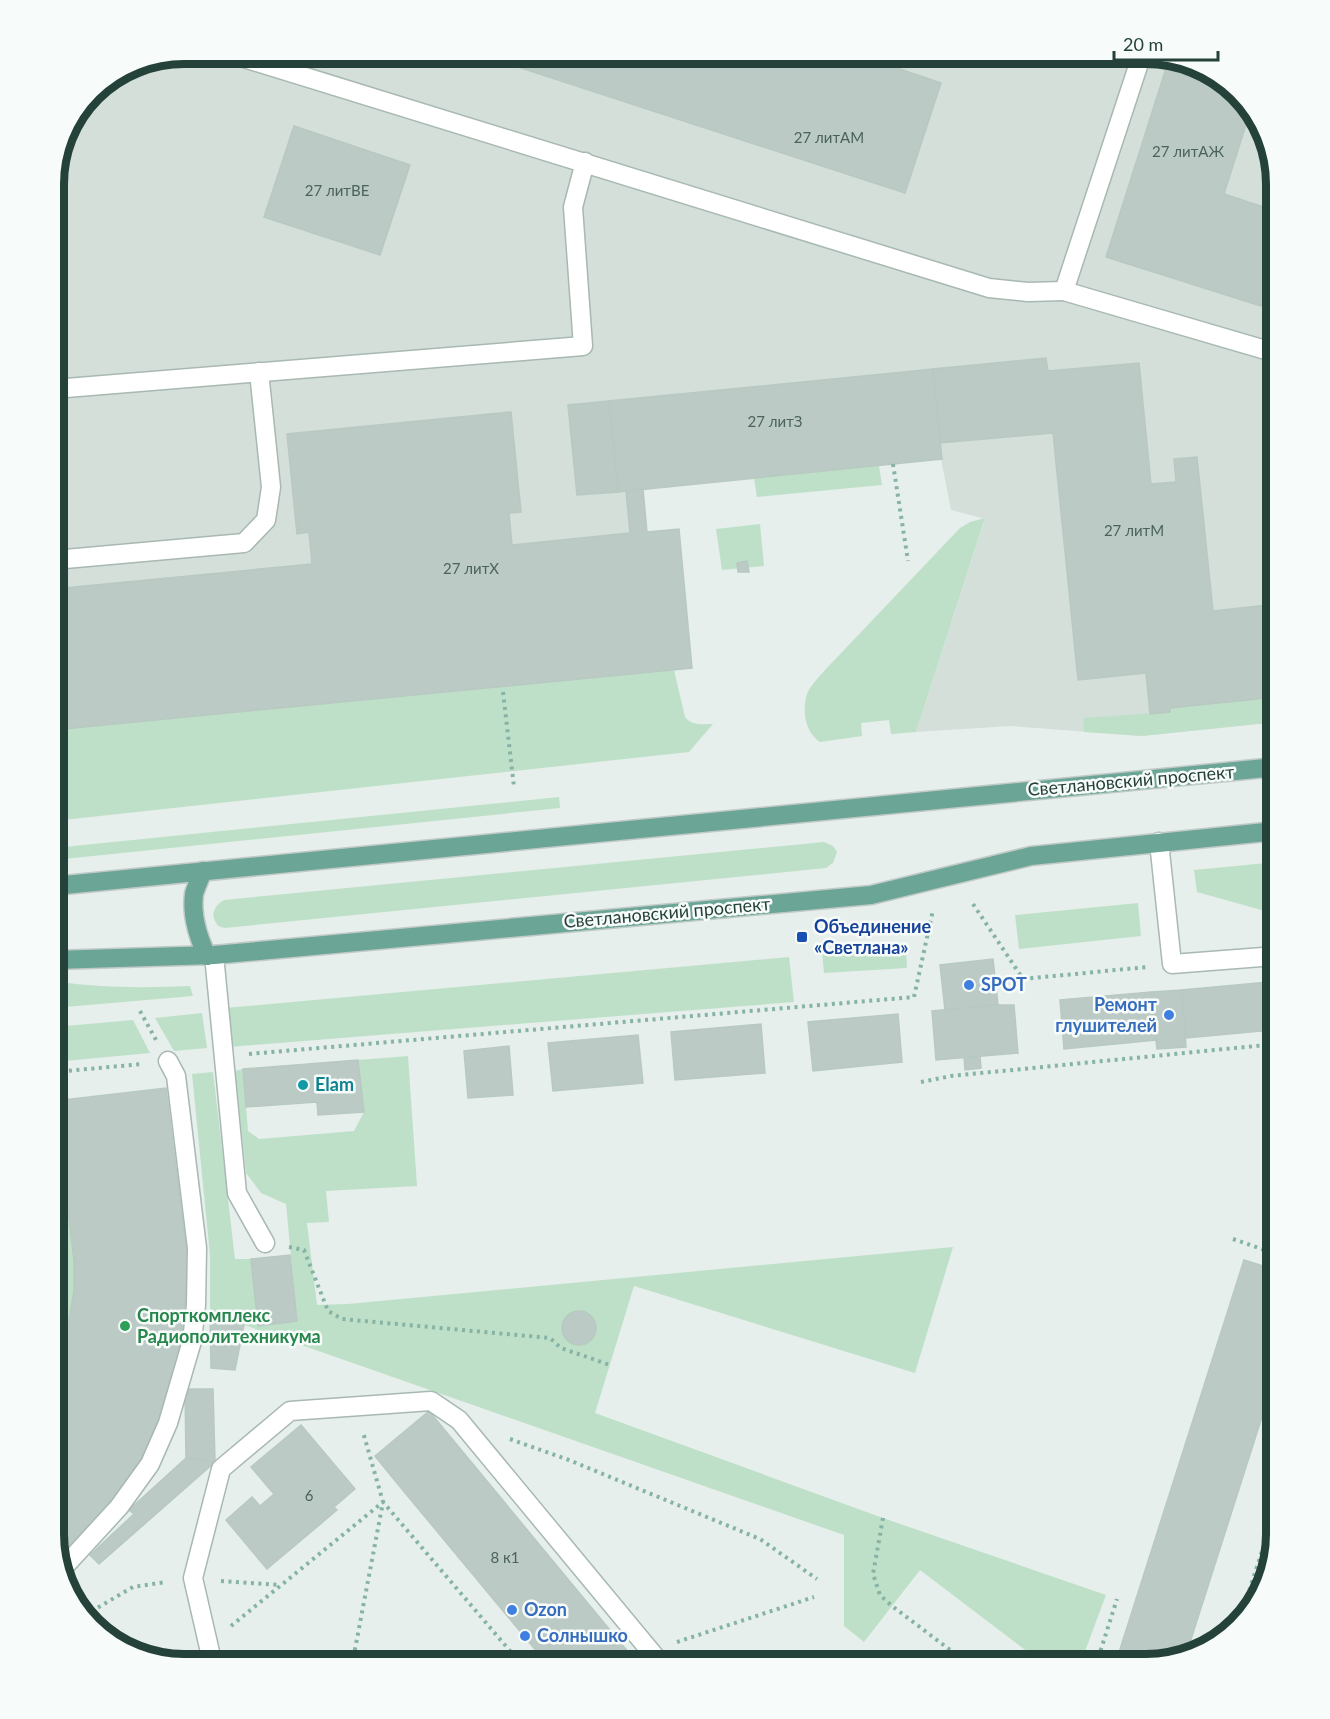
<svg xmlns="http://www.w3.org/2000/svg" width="1330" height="1719" font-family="Lato,sans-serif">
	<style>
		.built { fill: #d4dfda }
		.green { fill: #bfe0c8 }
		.building { fill: #bbcac4; stroke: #b8c9c2; stroke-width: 1.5 }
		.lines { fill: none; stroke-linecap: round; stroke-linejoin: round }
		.minor-casing { stroke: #a8b8b2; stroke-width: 21 }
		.major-casing { stroke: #c2cac8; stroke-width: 21 }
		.path { stroke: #86b3a5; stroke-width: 4; stroke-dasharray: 3 4.5; stroke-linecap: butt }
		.minor { stroke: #fff; stroke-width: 18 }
		.major { stroke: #6aa596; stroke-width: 18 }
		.transit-dot { fill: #1a4fb4; stroke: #f7fbf9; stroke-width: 2 }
		.shop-dot { fill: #3f7fe0; stroke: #f7fbf9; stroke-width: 2 }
		.culture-dot { fill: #0f9aa8; stroke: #f7fbf9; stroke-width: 2 }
		.leisure-dot { fill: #2e9e5b; stroke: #f7fbf9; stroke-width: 2 }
		.labels { text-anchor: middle; stroke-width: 5; stroke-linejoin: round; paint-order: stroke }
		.number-label { font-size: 15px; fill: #4a645c }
		.street-label { font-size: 18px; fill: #24423a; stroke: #f7fbf9 }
		.transit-label { font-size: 18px; font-weight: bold; fill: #164399; stroke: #f7fbf9; text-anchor: start }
		.shop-label { font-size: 18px; font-weight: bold; fill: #366cbe; stroke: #f7fbf9; text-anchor: start }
		.culture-label { font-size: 18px; font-weight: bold; fill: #0d838f; stroke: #f7fbf9; text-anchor: start }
		.leisure-label { font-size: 18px; font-weight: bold; fill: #27864d; stroke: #f7fbf9; text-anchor: start }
		.rim { fill: none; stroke: #24423a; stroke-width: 8 }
	</style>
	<rect width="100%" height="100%" fill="#e6efeb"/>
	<!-- built -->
	<polygon class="built" points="185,54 1154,54 1211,72 1254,112 1276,185 1276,722 1142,736 1010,726 916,732 985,519 951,510 941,459 643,489 647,532 679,529 692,668 54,730 54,176 67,127 98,87 135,64"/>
	<!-- green -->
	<g class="green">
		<polygon points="879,466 882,485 757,497 754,478"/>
		<path d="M985,518L916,732L891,734L889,720L861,723L862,736L820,742C805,732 802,711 807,694C810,686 819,677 825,670L960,528L970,522Z"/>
		<polygon points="760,524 764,566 722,570 716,529"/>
		<path d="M674,670L685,717C692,726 702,724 713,724L689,752L54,821V730Z"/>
		<polygon points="1276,697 1276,722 1142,736 1084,732 1083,718 1170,712 1170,708"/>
		<polygon points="559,797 560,808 54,860 54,848"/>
		<path d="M824,842L833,846L837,852L833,863L826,868L225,928L218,926C210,915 213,907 224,900Z"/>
		<polygon points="1276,862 1276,914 1197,892 1194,870"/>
		<polygon points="1138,903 1141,936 1019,949 1015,915"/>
		<polygon points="906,945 907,968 824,973 822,951"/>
		<polygon points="789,957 794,1002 229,1047 225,1008"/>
		<path d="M54,981C99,988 145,988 190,986L193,996L54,1008Z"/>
		<polygon points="202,1013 207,1048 174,1051 155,1018"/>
		<polygon points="133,1020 150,1053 54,1062 54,1027"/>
		<polygon points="408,1056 417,1186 326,1191 329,1222 307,1223 317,1305 348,1304 953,1247 915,1373 634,1286 595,1413 883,1518 1106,1595 1084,1654 1071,1665 1045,1665 920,1570 864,1642 844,1626 844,1535 210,1313 210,1255 192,1074 213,1072 235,1259 251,1259 258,1325 297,1321 286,1204 261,1193 246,1173 235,1071 243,1069 248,1131 259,1139 354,1131 364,1112 358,1060"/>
		<polygon points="65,1187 74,1261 74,1291 69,1320 54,1317 54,1193 61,1192"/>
	</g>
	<!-- building -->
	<g class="building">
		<polygon points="422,54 461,54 457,66"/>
		<polygon points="478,54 895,54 891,66 941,83 905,193"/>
		<polygon points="1169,59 1211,72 1251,109 1224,194 1276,211 1276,259 1261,306 1106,257"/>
		<polygon points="294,126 410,165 380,255 264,217"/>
		<polygon points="1046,358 1048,371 1139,363 1151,484 1176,482 1174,459 1197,457 1213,611 1276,604 1276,697 1170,708 1170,712 1150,714 1146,673 1078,680 1053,433 940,443 933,369"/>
		<polygon points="933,369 942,459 618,492 609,401"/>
		<polygon points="609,401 618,492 577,495 568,405"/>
		<polygon points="511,412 521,512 509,513 512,545 630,533 626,491 643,489 647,532 679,529 692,668 54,730 54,589 312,564 309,532 297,534 287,434"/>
		<polygon points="747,561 749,572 738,572 737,563"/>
		<polygon points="993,959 998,1005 945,1010 940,965"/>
		<polygon points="1268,982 1273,1030 1186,1038 1182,990"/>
		<polygon points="1182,990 1186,1047 1157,1049 1151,992"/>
		<polygon points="1151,992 1156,1040 1064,1049 1060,1000"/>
		<polygon points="998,1005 1014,1005 1018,1053 936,1060 932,1011"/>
		<polygon points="898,1014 902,1062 813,1071 808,1022"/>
		<polygon points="761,1024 765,1073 675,1080 671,1032"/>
		<polygon points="638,1035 643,1083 553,1091 548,1043"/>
		<polygon points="509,1046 513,1095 468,1098 464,1051"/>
		<polygon points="980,1056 981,1068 965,1070 964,1057"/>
		<polygon points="358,1060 364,1112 318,1115 317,1102 246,1107 243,1069"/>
		<polygon points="166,1088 186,1248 186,1292 183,1331 174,1376 160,1419 140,1462 112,1502 81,1536 60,1556 54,1534 54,1371 69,1320 74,1291 74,1261 55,1101"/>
		<polygon points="290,1255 297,1321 258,1326 251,1259"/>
		<polygon points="1244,1260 1276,1270 1276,1373 1187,1652 1146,1665 1115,1665"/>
		<circle cx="579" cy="1328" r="17"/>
		<polygon points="210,1313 244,1325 235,1370 211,1368"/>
		<polygon points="185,1389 213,1389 215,1462 186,1458"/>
		<polygon points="429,1411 581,1595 639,1665 548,1665 401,1488 375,1456"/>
		<polygon points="301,1425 355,1489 334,1507 337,1510 267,1569 226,1520 252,1497 260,1506 274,1494 251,1467"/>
		<polygon points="186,1458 215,1462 99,1564 90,1555 134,1514 129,1510"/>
	</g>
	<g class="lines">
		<!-- minor casing -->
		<g class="minor-casing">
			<g id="minor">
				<polyline points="231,54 989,288 1028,292 1064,291 1142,54"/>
				<polyline points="1064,291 1276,353"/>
				<polyline points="54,389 583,346 573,207 585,162"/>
				<polyline points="54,560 244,543 266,520 271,487 259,372"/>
				<polyline points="1159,842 1172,964 1276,956"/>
				<polyline points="214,955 237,1193 265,1243"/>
				<polyline points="64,1567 119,1507 150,1464 168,1423 192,1341 196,1305 197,1248 176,1076 168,1061"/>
				<polyline points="213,1665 193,1578 221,1469 290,1411 431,1401 459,1420 662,1665"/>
			</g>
		</g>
		<!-- major casing -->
		<g class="major-casing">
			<g id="major">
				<path d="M203,871C200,878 196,887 194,894C191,916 198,937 207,956"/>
				<polyline points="54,886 1276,767"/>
				<polyline points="54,960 214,955 871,895 1031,856 1276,831"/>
			</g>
		</g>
		<!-- path -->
		<g class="path">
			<polyline points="893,464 908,561"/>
			<polyline points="503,692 514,787"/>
			<polyline points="973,904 1023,979 1147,967"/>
			<polyline points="140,1011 156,1040"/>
			<polyline points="249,1054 914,997 933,910"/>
			<polyline points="54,1072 143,1064"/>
			<polyline points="921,1082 951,1076 1276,1044"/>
			<polyline points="1233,1239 1276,1254"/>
			<polyline points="289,1247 304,1250 328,1311 342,1319 550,1338 561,1348 610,1365"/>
			<polyline points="1272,1253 1276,1240"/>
			<polyline points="54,1327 57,1328"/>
			<polyline points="54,1358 58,1359"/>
			<polyline points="510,1439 569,1460 760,1539 817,1579"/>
			<polyline points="883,1518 873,1574 880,1595 892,1606 970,1665"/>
			<polyline points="221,1581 280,1585"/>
			<polyline points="85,1615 133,1587 166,1582"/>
			<polyline points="1240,1619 1276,1508"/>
			<polyline points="231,1626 383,1502 522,1665"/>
			<polyline points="677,1642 814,1597"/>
			<polyline points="352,1665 383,1502 363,1432"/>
			<polyline points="1096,1665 1117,1599"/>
		</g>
		<!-- minor -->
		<use href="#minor" class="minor"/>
		<!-- major -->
		<use href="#major" class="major"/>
	</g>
	<!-- markers -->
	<rect class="transit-dot" x="796" y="931" width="12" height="12" rx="3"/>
	<g class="shop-dot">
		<circle cx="969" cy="985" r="6"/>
		<circle cx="1169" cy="1015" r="6"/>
		<circle cx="512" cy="1610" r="6"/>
		<circle cx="525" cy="1636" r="6"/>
	</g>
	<circle class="culture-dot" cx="303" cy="1085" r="6"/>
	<circle class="leisure-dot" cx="125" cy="1326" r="6"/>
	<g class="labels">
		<!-- number labels -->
		<g class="number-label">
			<text x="829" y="143">27 литАМ</text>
			<text x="1188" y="157">27 литАЖ</text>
			<text x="337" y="196">27 литВЕ</text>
			<text x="775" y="427">27 литЗ</text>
			<text x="1134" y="536">27 литМ</text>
			<text x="471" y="574">27 литХ</text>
			<text x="309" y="1501">6</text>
			<text x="505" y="1563">8 к1</text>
		</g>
		<!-- street labels -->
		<g class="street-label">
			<text transform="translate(1131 781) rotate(-5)" y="6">Светлановский проспект</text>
			<text transform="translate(667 913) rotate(-5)" y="6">Светлановский проспект</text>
		</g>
		<!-- transit labels -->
		<g class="transit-label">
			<text x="814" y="933">Объединение<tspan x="814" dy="21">«Светлана»</tspan></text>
		</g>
		<!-- shop labels -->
		<g class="shop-label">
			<text x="981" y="991">SPOT</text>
			<text x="1157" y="1011" text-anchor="end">Ремонт<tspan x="1157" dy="21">глушителей</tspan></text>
			<text x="524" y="1616">Ozon</text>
			<text x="537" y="1642">Солнышко</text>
		</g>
		<!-- culture labels -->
		<g class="culture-label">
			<text x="315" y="1091">Elam</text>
		</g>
		<!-- leisure labels -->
		<g class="leisure-label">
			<text x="137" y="1322">Спорткомплекс<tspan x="137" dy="21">Радиополитехникума</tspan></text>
		</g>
	</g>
	<!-- crop -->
	<path d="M0 0H1330V1719H0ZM184 64H1146A120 120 0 0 1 1266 184V1534A120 120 0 0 1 1146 1654H184A120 120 0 0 1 64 1534V184A120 120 0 0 1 184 64Z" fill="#f7fbf9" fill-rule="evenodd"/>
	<path class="rim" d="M184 64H1146A120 120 0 0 1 1266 184V1534A120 120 0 0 1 1146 1654H184A120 120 0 0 1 64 1534V184A120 120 0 0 1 184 64Z"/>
	<!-- scale -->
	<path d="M1114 51v9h104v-9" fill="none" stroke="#24423a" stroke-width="3"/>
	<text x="1123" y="51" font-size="18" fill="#24423a" stroke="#f7fbf9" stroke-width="4.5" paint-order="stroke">20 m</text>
</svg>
